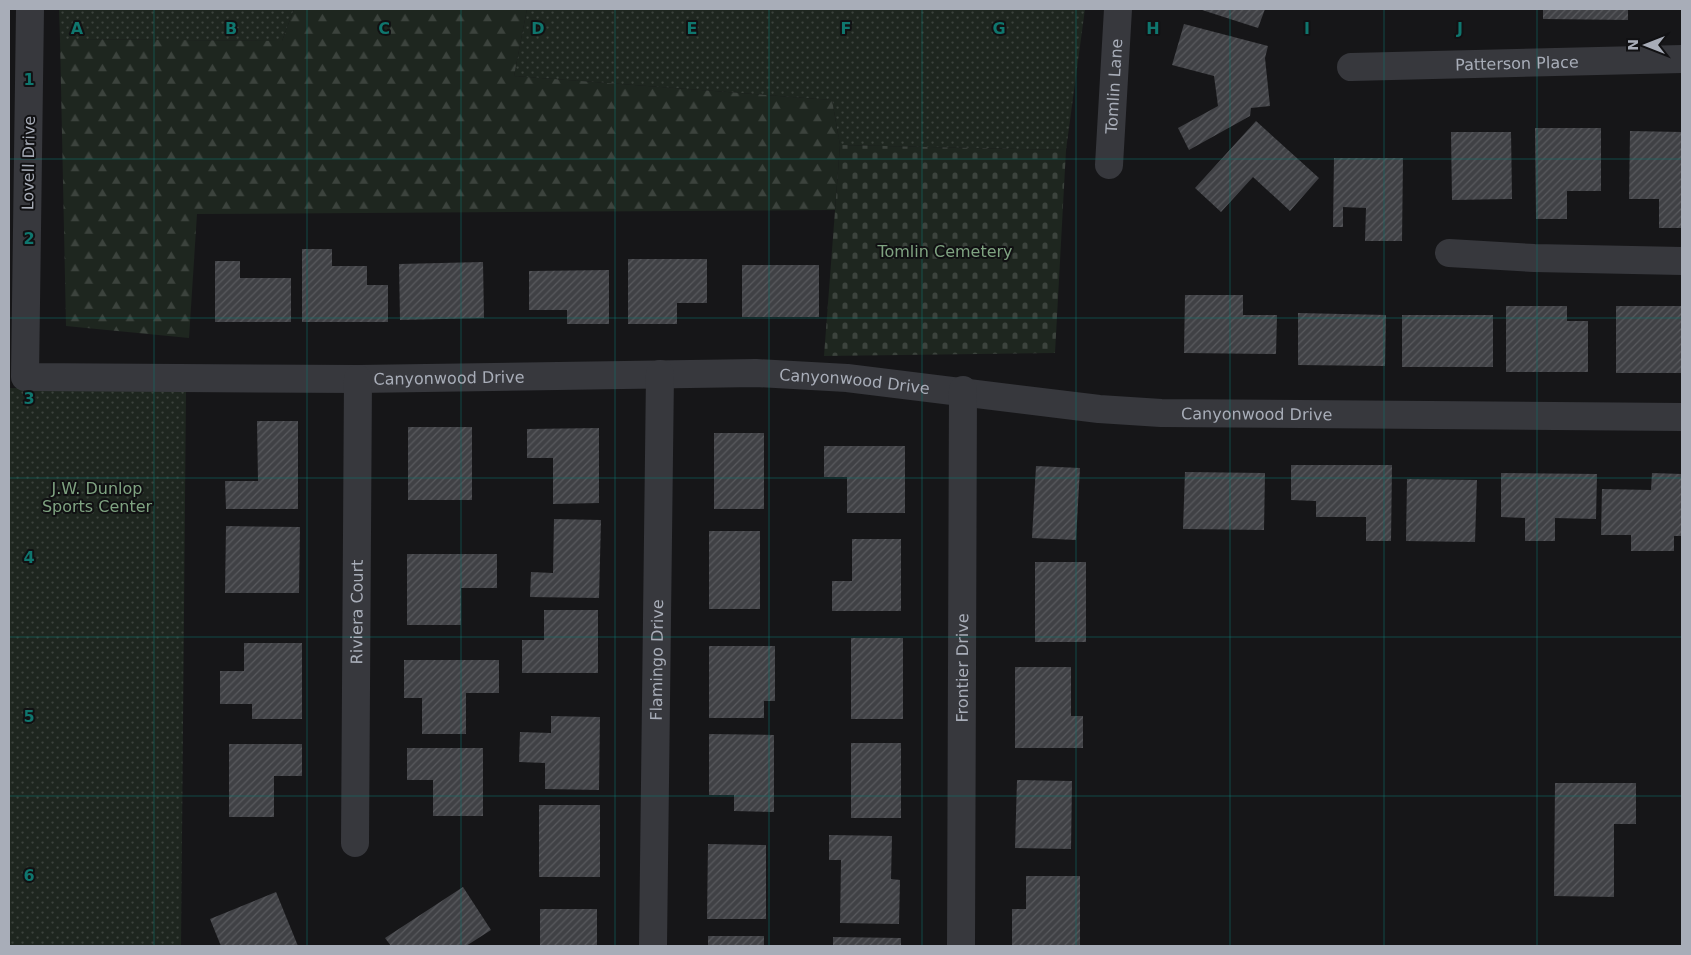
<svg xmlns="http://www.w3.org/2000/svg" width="1691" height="955" font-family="'DejaVu Sans',sans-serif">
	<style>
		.green { fill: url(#green-dots) }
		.forest { fill: url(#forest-firs) }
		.cemetery { fill: url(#cemetery-stones) }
		.building { fill: url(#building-hatch) }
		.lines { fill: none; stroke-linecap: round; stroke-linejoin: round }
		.minor { stroke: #37383d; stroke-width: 28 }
		.grid { fill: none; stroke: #0f766e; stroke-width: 1; stroke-opacity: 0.55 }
		.labels { text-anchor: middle; stroke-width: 4; stroke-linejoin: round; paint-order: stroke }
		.street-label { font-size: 16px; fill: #a8adb8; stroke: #111113 }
		.park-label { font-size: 16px; fill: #7fa381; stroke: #111113 }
		.grid-label { font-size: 16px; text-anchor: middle; font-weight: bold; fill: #0f766e; stroke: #111113; stroke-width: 4; stroke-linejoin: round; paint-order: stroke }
	</style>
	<defs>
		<pattern id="green-dots" width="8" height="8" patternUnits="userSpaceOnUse" patternTransform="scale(1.25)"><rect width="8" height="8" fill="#1e261f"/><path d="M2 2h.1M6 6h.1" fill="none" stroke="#3c433d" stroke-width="1.8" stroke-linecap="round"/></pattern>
		<pattern id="forest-firs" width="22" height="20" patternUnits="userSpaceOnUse" patternTransform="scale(1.25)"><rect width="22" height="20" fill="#1e261f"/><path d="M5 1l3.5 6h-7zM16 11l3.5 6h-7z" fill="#3c433d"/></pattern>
		<pattern id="cemetery-stones" width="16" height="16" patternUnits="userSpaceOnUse" patternTransform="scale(1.25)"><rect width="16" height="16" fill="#1e261f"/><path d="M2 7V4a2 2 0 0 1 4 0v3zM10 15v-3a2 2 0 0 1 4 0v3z" fill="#3c433d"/></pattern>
		<pattern id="building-hatch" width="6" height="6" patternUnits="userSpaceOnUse" patternTransform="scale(1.25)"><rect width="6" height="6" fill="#404145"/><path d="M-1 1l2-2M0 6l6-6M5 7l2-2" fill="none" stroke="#595a5e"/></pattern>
	</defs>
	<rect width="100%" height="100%" fill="#161618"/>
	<!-- green -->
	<g class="green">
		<polygon points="59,9 294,9 282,41 60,39"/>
		<polygon points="527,9 1085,9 1066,150 840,145 832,100 514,76"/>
		<polygon points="9,388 186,390 181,946 9,946"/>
	</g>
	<!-- forest -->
	<polygon class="forest" points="294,9 527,9 514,76 832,100 840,145 835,210 197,214 189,338 66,326 60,39 282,41"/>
	<!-- cemetery -->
	<polygon class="cemetery" points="840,145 1066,150 1055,353 824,356"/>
	<!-- building -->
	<g class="building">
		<polygon points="1199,9 1265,9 1258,28"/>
		<polygon points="1543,9 1628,9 1628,20 1543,19"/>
		<polygon points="1184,24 1268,46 1265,58 1270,106 1251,108 1250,116 1189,150 1178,128 1218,106 1214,76 1172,65"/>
		<polygon points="1256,121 1319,178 1290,211 1253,177 1221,212 1195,188"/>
		<polygon points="1535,128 1601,128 1601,191 1567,191 1567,219 1536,219"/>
		<polygon points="1630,131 1682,132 1682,228 1659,228 1659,199 1629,199"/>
		<polygon points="1451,132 1511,132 1512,199 1452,200"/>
		<polygon points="1334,158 1403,158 1402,241 1365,241 1366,208 1343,207 1343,227 1333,227"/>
		<polygon points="302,249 332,249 332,266 367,266 367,285 388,285 388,322 302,322"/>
		<polygon points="628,259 707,259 707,303 677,303 677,324 628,324"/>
		<polygon points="215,261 240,261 240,278 291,278 291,322 215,322"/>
		<polygon points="483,262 484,318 400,320 399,264"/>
		<rect x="742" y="265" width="77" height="52"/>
		<polygon points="609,270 609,324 567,324 567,310 529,310 529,271"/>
		<polygon points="1185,295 1243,295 1243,315 1277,315 1276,354 1184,353"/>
		<polygon points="1506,306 1567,306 1567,321 1588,321 1588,372 1506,372"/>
		<rect x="1616" y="306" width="66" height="67"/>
		<polygon points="1298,313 1386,315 1385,366 1298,365"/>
		<rect x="1402" y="315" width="91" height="52"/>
		<polygon points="257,421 298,421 298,509 226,509 225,481 258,481"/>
		<rect x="408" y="427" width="64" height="73"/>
		<polygon points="599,428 599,503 553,504 553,458 527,458 527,429"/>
		<rect x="714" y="433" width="50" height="76"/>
		<polygon points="824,446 905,446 905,513 847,513 847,477 824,477"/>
		<polygon points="1291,465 1392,465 1391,541 1366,541 1366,517 1316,517 1316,501 1291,500"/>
		<polygon points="1036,466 1080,468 1076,540 1032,538"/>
		<polygon points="1185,472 1265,473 1264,530 1183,529"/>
		<polygon points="1501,473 1597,474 1596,519 1555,518 1555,541 1525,541 1525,518 1501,517"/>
		<polygon points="1652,473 1682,474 1681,536 1674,536 1674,551 1631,551 1631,535 1601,535 1602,489 1651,490"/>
		<polygon points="1407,479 1477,480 1475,542 1406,541"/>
		<polygon points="554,519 601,520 599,598 530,597 531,572 553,573"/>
		<polygon points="226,526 300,527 299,593 225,593"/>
		<rect x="709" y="531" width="51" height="78"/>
		<polygon points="852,539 901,539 901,611 832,611 832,581 852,581"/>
		<polygon points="407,554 497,554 497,588 461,588 461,625 407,625"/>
		<rect x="1035" y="562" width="51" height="80"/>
		<polygon points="544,610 598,610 598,673 522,673 522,640 544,640"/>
		<rect x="851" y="638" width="52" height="81"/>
		<polygon points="244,643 302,643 302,719 252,719 252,704 220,704 220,671 244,671"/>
		<polygon points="709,646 775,646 775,701 764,701 764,718 709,718"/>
		<polygon points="404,660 499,660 499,693 466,693 466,734 422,734 422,698 404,698"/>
		<polygon points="1015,667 1071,667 1071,716 1083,716 1083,748 1015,748"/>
		<polygon points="551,716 600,717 599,790 545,789 545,763 519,762 520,732 551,733"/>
		<polygon points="709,734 774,735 774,812 734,811 734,795 709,795"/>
		<rect x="851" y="743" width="50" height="75"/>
		<polygon points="229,744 302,744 302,776 274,776 274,817 229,817"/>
		<polygon points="407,748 483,748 483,816 433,816 433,780 407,780"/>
		<polygon points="1017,780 1072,781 1071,849 1015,848"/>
		<polygon points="1555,783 1636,783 1636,824 1614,824 1614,897 1554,896"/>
		<rect x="539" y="805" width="61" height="72"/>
		<polygon points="829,835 892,836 891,879 900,880 899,924 840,923 841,860 829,860"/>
		<polygon points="708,844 766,845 766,919 707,919"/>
		<polygon points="1026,876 1080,876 1080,946 1012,946 1012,909 1026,909"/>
		<polygon points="463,887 491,930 466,946 391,946 385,938"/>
		<polygon points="276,892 298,946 221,946 210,919"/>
		<rect x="540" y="909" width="57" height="37"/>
		<rect x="708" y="936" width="56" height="10"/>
		<polygon points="833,937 901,938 901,946 833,946"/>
	</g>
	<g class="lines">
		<!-- minor -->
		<g class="minor">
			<path id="s1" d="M30,9L25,377L358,379L756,373L847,378L1099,409L1161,413L1682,417"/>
			<path id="s2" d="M1351,67L1682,59"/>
			<path id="s3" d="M1109,165L1118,9"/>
			<polyline points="1449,253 1534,258 1682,261"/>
			<path id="s4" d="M355,843L358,379"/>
			<path id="s5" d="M653,946L660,374"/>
			<path id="s6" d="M961,946L963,390"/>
		</g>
	</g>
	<!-- grid -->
	<path class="grid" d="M154,9V946M307,9V946M461,9V946M615,9V946M769,9V946M922,9V946M1076,9V946M1230,9V946M1384,9V946M1537,9V946M9,159H1682M9,318H1682M9,478H1682M9,637H1682M9,796H1682"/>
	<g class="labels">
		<!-- street labels -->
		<g class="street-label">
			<text dy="6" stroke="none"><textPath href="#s2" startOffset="166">Patterson Place</textPath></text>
			<text dy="6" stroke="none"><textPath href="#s3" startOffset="79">Tomlin Lane</textPath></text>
			<text transform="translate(28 163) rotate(-89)" y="6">Lovell Drive</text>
			<text dy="6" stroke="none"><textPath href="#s1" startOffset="792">Canyonwood Drive</textPath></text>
			<text dy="6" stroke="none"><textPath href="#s1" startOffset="1198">Canyonwood Drive</textPath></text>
			<text dy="6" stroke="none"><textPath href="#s1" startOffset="1602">Canyonwood Drive</textPath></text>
			<text dy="6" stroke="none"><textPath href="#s4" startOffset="231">Riviera Court</textPath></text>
			<text dy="6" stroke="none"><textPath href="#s5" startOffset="286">Flamingo Drive</textPath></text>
			<text dy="6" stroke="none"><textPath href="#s6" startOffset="278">Frontier Drive</textPath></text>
		</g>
		<!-- park labels -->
		<g class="park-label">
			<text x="945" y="257">Tomlin Cemetery</text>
			<text x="97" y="494">J.W. Dunlop<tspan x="97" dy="18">Sports Center</tspan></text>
		</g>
	</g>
	<g class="grid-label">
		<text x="77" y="34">A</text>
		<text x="231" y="34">B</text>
		<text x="384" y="34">C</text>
		<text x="538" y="34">D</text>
		<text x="692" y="34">E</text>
		<text x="846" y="34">F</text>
		<text x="999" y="34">G</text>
		<text x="1153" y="34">H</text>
		<text x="1307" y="34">I</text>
		<text x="1460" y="34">J</text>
		<text x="29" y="85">1</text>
		<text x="29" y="244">2</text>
		<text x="29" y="404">3</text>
		<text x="29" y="563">4</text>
		<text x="29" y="722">5</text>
		<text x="29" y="881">6</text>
	</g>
	<!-- border -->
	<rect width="1691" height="955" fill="none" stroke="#a8adb8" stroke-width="20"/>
	<!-- north arrow -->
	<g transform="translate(1646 45) rotate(270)" stroke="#111113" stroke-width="4" paint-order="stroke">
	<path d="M0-4L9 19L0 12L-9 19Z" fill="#a8adb8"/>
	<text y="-8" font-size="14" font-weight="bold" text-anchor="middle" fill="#a8adb8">N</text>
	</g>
</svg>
